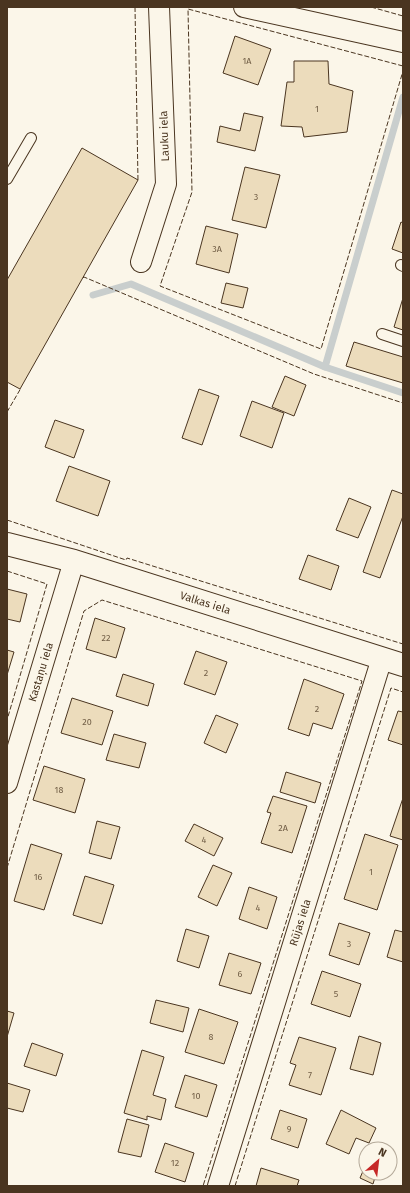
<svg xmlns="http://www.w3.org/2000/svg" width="410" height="1193" font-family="'Fira Sans',sans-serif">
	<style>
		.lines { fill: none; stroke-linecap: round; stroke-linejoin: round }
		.stream { stroke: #c9cecd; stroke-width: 7 }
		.building { fill: #ecdcbc; stroke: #4a3520 }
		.service-casing { stroke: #4a3520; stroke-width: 12 }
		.minor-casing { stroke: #4a3520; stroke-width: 22 }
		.secondary-casing { stroke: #4a3520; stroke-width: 24 }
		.service { stroke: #fbf6e9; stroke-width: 10 }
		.minor { stroke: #fbf6e9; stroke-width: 20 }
		.secondary { stroke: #fbf6e9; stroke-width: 22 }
		.fence { stroke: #4a3520; stroke-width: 1; stroke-dasharray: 5 2; stroke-linecap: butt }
		.labels { text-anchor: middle; stroke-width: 3; stroke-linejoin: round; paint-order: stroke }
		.number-label { font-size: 9px; fill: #725f47 }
		.street-label { font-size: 11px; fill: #4a3520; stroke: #fbf6e9 }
	</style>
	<rect width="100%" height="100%" fill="#fbf6e9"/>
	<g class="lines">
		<!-- stream -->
		<g class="stream">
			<polyline points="93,295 131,284 325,367 403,393"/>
			<polyline points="325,367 403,97"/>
		</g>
	</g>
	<!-- building -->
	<g class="building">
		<polygon points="235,36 271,49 258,85 223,73"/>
		<polygon points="294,61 328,61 329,84 353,91 347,132 304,137 302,127 281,126 287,82 294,82"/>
		<polygon points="244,113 263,117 255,151 217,142 220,126 240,131"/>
		<polygon points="82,148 138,180 20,389 7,382 7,280"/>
		<polygon points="245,167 280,175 266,228 232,220"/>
		<polygon points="401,222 403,223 403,253 392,249"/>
		<polygon points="206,226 238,234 229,273 196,264"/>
		<polygon points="226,283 248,288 243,308 221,303"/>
		<polygon points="403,298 403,330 394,327"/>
		<polygon points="354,342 403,357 403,383 346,366"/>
		<polygon points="285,376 306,385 294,416 272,407"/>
		<polygon points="199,389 219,396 202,445 182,438"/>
		<polygon points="252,401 284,413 272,448 240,436"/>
		<polygon points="55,420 84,430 74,458 45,447"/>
		<polygon points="69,466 110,481 98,516 56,501"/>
		<polygon points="392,490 403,494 403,516 380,578 363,572"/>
		<polygon points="349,498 371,507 358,538 336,530"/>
		<polygon points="308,555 339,566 331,590 299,579"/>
		<polygon points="7,589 27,594 20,622 7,619"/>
		<polygon points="95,618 125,628 116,658 86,649"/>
		<polygon points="7,650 14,652 7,675"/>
		<polygon points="196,651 227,662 215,695 184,684"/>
		<polygon points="123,674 154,684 148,706 116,696"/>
		<polygon points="304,679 344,694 332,729 313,723 309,736 288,729"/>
		<polygon points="72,698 113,711 102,745 61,733"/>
		<polygon points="398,711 403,712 403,745 388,740"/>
		<polygon points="216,715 238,724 226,753 204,743"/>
		<polygon points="114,734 146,743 139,768 106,760"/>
		<polygon points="44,766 85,779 75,813 33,800"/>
		<polygon points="286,772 321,783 315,803 280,792"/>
		<polygon points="273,796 307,806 292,853 261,843 271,813 267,812"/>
		<polygon points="403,798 403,840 390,836"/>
		<polygon points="97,821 120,827 111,859 89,853"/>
		<polygon points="194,824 223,838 214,856 185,841"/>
		<polygon points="365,834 398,845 377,910 344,899"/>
		<polygon points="31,844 62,854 44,910 14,901"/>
		<polygon points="213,865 232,873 217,906 198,897"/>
		<polygon points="85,876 114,885 102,924 73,915"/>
		<polygon points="249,887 277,897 267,929 239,919"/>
		<polygon points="339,923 370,933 359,965 329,955"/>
		<polygon points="186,929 209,936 199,968 177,961"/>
		<polygon points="395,930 403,932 403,962 387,957"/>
		<polygon points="229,953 261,963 251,994 219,985"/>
		<polygon points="322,971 361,984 350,1017 311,1004"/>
		<polygon points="156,1000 189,1008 183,1032 150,1023"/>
		<polygon points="199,1009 238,1022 224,1064 185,1052"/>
		<polygon points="7,1011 14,1013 7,1037"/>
		<polygon points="359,1036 381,1043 373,1075 350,1069"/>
		<polygon points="299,1037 336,1048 321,1095 289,1085 296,1065 290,1063"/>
		<polygon points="32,1043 63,1054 56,1076 24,1066"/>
		<polygon points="142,1050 164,1057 153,1095 166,1099 161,1120 147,1116 147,1120 124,1113"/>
		<polygon points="185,1075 217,1085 207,1117 175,1107"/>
		<polygon points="7,1083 30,1090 23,1112 7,1108"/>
		<polygon points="280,1110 307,1119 298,1148 271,1139"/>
		<polygon points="341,1110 376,1128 369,1143 356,1138 349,1154 326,1144"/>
		<polygon points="127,1119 149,1125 141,1157 118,1152"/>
		<polygon points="165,1143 194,1153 185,1182 155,1172"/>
		<polygon points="366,1164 366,1173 376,1174 373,1184 360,1178"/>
		<polygon points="261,1168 299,1180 297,1186 256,1186"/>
	</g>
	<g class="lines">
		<!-- service casing -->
		<g class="service-casing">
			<g id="service">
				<polyline points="7,179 31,138"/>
				<polyline points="401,265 403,266"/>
				<polyline points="382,334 403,341"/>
			</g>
		</g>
		<!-- minor casing -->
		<g class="minor-casing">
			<g id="minor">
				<polyline points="244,7 403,42"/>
				<polyline points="141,262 166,184 159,7"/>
				<path id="s1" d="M7,783L74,561"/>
				<path id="s2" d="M218,1186L382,658"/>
			</g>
		</g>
		<!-- secondary casing -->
		<g class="secondary-casing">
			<g id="secondary">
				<path id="s3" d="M7,544L74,561L403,665"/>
			</g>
		</g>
		<!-- service -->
		<use href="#service" class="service"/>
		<!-- minor -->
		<use href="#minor" class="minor"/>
		<!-- secondary -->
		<use href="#secondary" class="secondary"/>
		<!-- fence -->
		<g class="fence">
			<polyline points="135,7 138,181"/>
			<polyline points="371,7 403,16"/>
			<polyline points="403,66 188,9 192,192 160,286 321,349 403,71"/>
			<polyline points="83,278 84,277 314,374 403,403"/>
			<polyline points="7,412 21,388"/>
			<polyline points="7,520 126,560 127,558 403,644"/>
			<polyline points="7,571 47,584 7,720"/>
			<polyline points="7,868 84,611 102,600 362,681 203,1186"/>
			<polyline points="235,1186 391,688 403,692"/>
		</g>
	</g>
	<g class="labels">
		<!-- number labels -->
		<g class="number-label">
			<text x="247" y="64">1A</text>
			<text x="317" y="112">1</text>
			<text x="256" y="200">3</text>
			<text x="217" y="252">3A</text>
			<text x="106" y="641">22</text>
			<text x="206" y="676">2</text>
			<text x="317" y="712">2</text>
			<text x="87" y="725">20</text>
			<text x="59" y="793">18</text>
			<text x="283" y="831">2A</text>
			<text x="204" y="843">4</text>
			<text x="371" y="875">1</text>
			<text x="38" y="880">16</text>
			<text x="258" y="911">4</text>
			<text x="349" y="947">3</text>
			<text x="240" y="977">6</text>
			<text x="336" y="997">5</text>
			<text x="211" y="1040">8</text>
			<text x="310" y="1078">7</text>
			<text x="196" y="1099">10</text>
			<text x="289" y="1132">9</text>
			<text x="175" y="1166">12</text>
		</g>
		<!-- street labels -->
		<g class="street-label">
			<text transform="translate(164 136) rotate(-92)" y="4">Lauku iela</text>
			<text dy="4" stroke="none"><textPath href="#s3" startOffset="207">Valkas iela</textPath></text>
			<text dy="4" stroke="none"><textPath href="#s1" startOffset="116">Kastaņu iela</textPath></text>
			<text dy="4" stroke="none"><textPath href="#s2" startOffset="276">Rūjas iela</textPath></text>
		</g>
	</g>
	<!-- border -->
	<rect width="410" height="1193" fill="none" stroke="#4a3520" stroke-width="16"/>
	<!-- north arrow -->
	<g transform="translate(378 1161) rotate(28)"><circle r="19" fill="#fbf6e9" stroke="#b4a999"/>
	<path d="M0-3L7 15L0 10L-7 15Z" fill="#c62828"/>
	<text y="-6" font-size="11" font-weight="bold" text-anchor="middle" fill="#4a3520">N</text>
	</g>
</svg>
